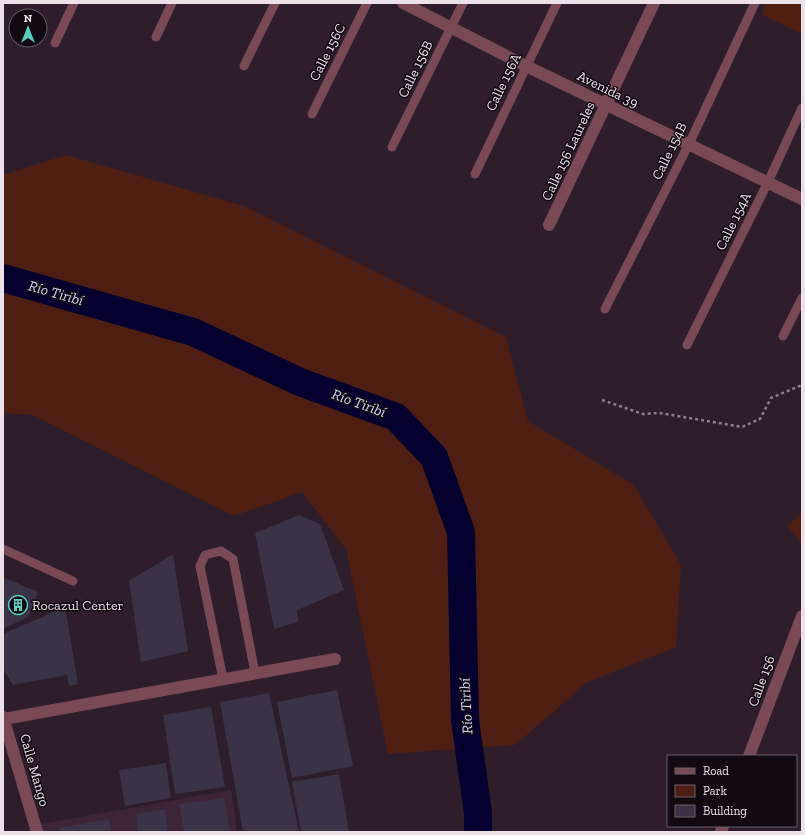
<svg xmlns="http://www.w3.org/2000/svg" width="805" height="835" font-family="'Zilla Slab',serif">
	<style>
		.built { fill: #3b2537 }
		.green { fill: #4e1e13 }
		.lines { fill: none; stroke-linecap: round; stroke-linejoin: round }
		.river { stroke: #05002e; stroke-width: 28 }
		.building { fill: #3a3245 }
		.path { stroke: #8d7f8a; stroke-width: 2.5; stroke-dasharray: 3 3; stroke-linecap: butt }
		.lane { stroke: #794955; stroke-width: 9 }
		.street { stroke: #794955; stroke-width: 12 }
		.labels { text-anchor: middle; stroke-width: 3; stroke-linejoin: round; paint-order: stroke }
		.street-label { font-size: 14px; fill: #ece0e9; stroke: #120a10 }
		.poi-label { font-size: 14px; fill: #ece0e9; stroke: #120a10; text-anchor: start }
		.water-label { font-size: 15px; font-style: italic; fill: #c9d2f4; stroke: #120a10 }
	</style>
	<rect width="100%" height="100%" fill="#2e1e2b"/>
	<!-- built -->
	<polygon class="built" points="231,790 237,832 37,832 35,825"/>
	<!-- green -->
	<g class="green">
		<polygon points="766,3 802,3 802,34 761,14"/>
		<polygon points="66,155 244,206 506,337 528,421 634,485 681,565 676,647 588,682 515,745 388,754 346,549 302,492 234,516 33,415 3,413 3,175"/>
		<polygon points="802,513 802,544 787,526"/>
	</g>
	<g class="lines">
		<!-- river -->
		<polyline class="river" points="3,278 193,332 300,382 396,417 434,457 461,532 465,720 478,813 478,832"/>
	</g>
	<!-- building -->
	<g class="building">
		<polygon points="299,515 320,524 344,590 297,610 298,622 274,629 255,533"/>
		<polygon points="173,554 188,651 141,662 129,581"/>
		<polygon points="3,577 38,592 28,617 3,629"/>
		<polygon points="65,607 78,684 69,686 67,675 13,685 3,669 3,634"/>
		<polygon points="337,690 353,766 292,778 277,702"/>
		<polygon points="269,693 299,832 243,832 220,702"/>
		<polygon points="211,707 225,787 175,794 163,715"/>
		<polygon points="166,763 171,798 125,806 119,770"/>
		<polygon points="339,774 349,832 301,832 292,782"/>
		<polygon points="224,798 230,832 184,832 179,804"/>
		<polygon points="165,809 168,832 138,832 136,814"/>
		<polygon points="109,819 111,832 60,832 60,828"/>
	</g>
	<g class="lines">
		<!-- path -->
		<polyline class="path" points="602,400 643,414 659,413 742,427 760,419 771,398 802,385"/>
		<!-- lane -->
		<g class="lane">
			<polyline points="156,37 172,3"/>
			<polyline points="55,43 74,3"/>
			<polyline points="244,66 275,3"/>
			<polyline points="312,114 367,3"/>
			<polyline points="392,147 463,3"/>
			<polyline points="475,174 557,3"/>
			<polyline points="605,309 689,144 755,3"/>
			<polyline points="783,336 802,298"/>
			<polyline points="687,345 768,182 802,108"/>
			<polyline points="3,549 73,581"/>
			<polyline points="223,679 200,566 205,555 221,551 233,559 255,673"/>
		</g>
		<!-- street -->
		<g class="street">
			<polyline points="403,3 526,66 802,199"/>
			<polyline points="549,225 654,3"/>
			<polyline points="3,717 37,832"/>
			<polyline points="4,719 335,659"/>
			<polyline points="749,756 802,616"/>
			<polyline points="721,832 723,826"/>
		</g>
	</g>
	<!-- icons -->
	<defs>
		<g id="building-ring" transform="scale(1)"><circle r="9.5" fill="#120a10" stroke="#58cebf" stroke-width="1.5"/><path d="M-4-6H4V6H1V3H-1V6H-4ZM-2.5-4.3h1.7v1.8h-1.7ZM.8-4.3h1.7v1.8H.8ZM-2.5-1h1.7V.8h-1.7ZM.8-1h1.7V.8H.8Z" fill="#58cebf"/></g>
	</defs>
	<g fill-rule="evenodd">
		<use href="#building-ring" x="18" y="605"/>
	</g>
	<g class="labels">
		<!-- street labels -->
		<g class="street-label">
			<text transform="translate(327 52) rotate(-63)" y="5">Calle 156C</text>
			<text transform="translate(415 69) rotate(-64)" y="5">Calle 156B</text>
			<text transform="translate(503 82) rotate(-64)" y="5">Calle 156A</text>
			<text transform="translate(608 89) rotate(26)" y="5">Avenida 39</text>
			<text transform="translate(568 151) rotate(-65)" y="5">Calle 156 Laureles</text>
			<text transform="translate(669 151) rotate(-64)" y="5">Calle 154B</text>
			<text transform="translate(733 221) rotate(-64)" y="5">Calle 154A</text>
			<text transform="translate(761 681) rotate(-70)" y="5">Calle 156</text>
			<text transform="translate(35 770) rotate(74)" y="5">Calle Mango</text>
		</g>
		<!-- poi labels -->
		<g class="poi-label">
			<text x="32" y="610">Rocazul Center</text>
		</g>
		<!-- water labels -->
		<g class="water-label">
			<text transform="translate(56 293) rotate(16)" y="5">Río Tiribí</text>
			<text transform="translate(359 403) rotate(20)" y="5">Río Tiribí</text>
			<text transform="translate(466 706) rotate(-93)" y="5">Río Tiribí</text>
		</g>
	</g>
	<!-- border -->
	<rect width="805" height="835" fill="none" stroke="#ece0e9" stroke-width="8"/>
	<!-- legend -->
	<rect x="667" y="755" width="130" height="72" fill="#120a10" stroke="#696067"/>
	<rect x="675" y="768" width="20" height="6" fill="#794955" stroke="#696067"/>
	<text x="703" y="775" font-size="12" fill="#ece0e9">Road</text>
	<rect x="675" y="785" width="20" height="12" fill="#4e1e13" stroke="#696067"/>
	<text x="703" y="795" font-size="12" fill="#ece0e9">Park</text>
	<rect x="675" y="805" width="20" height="12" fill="#3a3245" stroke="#696067"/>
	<text x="703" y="815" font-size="12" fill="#ece0e9">Building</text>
	<!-- north arrow -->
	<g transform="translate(28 28)"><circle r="19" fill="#120a10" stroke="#696067"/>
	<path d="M0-3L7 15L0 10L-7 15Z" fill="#58cebf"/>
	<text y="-6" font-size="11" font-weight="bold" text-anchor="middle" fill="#ece0e9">N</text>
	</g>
</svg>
